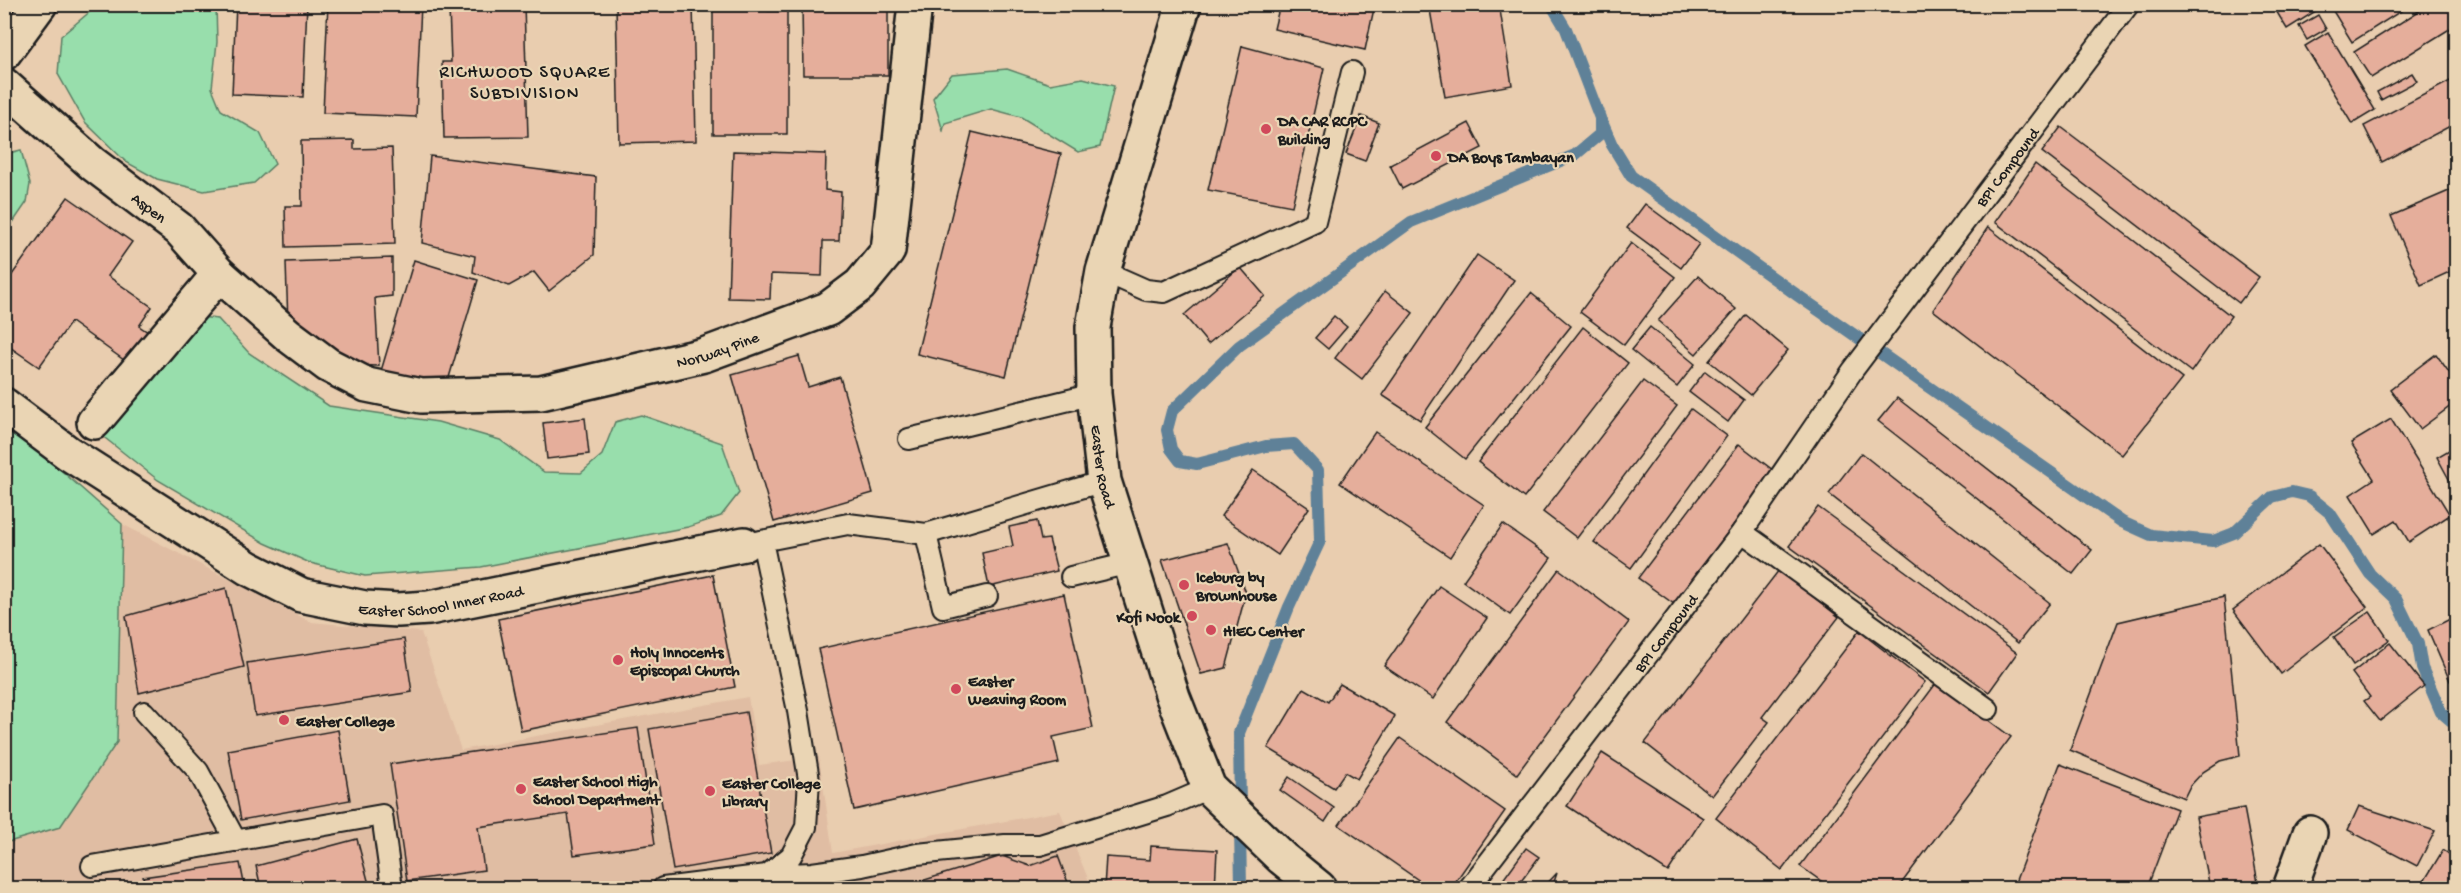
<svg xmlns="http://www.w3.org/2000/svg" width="2461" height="893" font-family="'Gochi Hand',sans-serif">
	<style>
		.built { fill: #e0bda3 }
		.green { fill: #98deac; stroke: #5a7d64; stroke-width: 1.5 }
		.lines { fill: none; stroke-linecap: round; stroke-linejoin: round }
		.stream { stroke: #5f8198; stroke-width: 12 }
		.building { fill: #e5ae9b; stroke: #1c1c1c; stroke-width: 1.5 }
		.lane-casing { stroke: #1c1c1c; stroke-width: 24 }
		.street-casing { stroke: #1c1c1c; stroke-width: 38 }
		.secondary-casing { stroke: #1c1c1c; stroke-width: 38 }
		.lane { stroke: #ead5b4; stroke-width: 20 }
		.street { stroke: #ead5b4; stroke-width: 33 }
		.secondary { stroke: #ead5b4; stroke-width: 33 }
		.poi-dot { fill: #d1495b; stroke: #ead5b4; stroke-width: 2 }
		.labels { text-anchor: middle; stroke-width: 4.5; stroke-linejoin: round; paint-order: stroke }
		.poi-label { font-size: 16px; font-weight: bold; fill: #1c1c1c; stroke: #ead5b4; text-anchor: start }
		.street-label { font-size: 16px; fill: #1c1c1c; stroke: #ead5b4 }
		.neighbourhood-label { font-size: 18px; letter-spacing: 1.5px; fill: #1c1c1c; stroke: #ead5b4 }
	</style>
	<rect width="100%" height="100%" fill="#e9cdaf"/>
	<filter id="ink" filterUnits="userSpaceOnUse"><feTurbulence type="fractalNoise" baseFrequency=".0167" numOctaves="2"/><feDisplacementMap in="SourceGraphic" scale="12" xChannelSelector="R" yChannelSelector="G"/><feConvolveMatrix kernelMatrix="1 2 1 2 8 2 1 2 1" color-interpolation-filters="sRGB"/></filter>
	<g filter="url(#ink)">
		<!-- built -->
		<polygon class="built" points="122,524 311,622 421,632 461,750 748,697 759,765 819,757 833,853 1060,811 1092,888 5,888 5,843 60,827 117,742"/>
		<!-- green -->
		<g class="green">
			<polygon points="98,5 216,5 217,42 212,88 221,110 260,133 275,164 254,183 204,191 157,179 126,162 85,122 58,74 61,36"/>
			<polygon points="1007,69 1050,84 1083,78 1114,86 1100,147 1078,152 1021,117 991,109 945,123 943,131 933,98 952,74"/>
			<polygon points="21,150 30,184 27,202 5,234 5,154"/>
			<polygon points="190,316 218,319 249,353 329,406 438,422 500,440 544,472 581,473 602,455 615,422 641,415 722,443 739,493 721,516 688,527 481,567 365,576 310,563 265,543 158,480 96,431"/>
			<polygon points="5,421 122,524 117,742 60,827 5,843 4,643 7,641 4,579"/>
		</g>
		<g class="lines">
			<!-- stream -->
			<g class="stream">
				<polyline points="1602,122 1612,145 1631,176 1797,295 2122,522 2151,535 2213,541 2234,533 2272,497 2292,492 2309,496 2330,513 2370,574 2396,599 2418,644 2422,668 2441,712 2456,725"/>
				<polyline points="1240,809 1239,733 1289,607 1320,541 1318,470 1294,444 1266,446 1197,464 1180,461 1171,449 1167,430 1172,411 1239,346 1411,222 1575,155 1600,134 1600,118 1566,29 1551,4"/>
				<polyline points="1240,827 1241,888"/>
			</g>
		</g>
		<!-- building -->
		<g class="building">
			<polygon points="236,4 307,4 303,97 232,94"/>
			<polygon points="328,4 421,4 416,117 323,113"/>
			<polygon points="471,4 524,4 528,137 444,138 442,62 451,62 449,8 471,8"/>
			<polygon points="616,4 693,4 696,141 619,143"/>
			<polygon points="713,4 768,4 768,11 787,11 787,134 713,134"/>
			<polygon points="802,4 888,4 888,75 803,75"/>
			<polygon points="1280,4 1375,4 1365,50 1274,29"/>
			<polygon points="1429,4 1499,4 1512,85 1445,97"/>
			<polygon points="2272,4 2327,4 2287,29"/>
			<polygon points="2343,4 2412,4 2352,42 2333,11"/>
			<polygon points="2430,4 2456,4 2456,25 2371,78 2354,52"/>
			<polygon points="2318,15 2326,29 2307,40 2299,26"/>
			<polygon points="2328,32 2375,110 2352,124 2305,46"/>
			<polygon points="1242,46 1324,68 1292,206 1208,190"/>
			<polygon points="2412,73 2417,81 2381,100 2377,92"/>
			<polygon points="2456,78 2456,123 2382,162 2364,126"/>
			<polygon points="1361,116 1379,123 1365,161 1346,154"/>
			<polygon points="1469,123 1482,148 1402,189 1390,165"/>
			<polygon points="2061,127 2259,277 2239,303 2042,152"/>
			<polygon points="972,132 1061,154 1006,376 917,354"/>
			<polygon points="354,140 354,149 392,148 395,244 286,247 285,206 302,206 301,141"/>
			<polygon points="733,151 826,154 825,190 841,192 839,241 823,241 822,276 771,274 770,299 728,298"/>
			<polygon points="430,156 596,177 594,255 549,291 534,272 509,286 473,272 475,256 422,243"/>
			<polygon points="2035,164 2231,316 2191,372 1995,222"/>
			<polygon points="2456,188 2456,269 2421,285 2391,216"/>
			<polygon points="68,197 132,242 108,276 152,307 139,326 157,338 135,368 71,322 39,367 4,343 4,286"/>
			<polygon points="1645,204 1699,244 1681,268 1627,228"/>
			<polygon points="1988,227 2182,379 2122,455 1933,310"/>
			<polygon points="1631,243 1675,277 1624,345 1580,312"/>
			<polygon points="1477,255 1514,280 1420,420 1382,395"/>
			<polygon points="392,258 392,296 375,298 379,366 334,365 288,325 286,262"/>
			<polygon points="414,260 478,280 445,391 381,371"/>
			<polygon points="1240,267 1265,296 1208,344 1184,315"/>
			<polygon points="1698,276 1736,309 1696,354 1658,321"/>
			<polygon points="1385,291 1413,313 1362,379 1335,358"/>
			<polygon points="1531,293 1571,326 1465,459 1425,427"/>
			<polygon points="1746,315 1788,350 1751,395 1709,361"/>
			<polygon points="1334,316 1347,327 1328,349 1315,338"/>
			<polygon points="1583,327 1628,363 1524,498 1478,462"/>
			<polygon points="1650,327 1695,364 1677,387 1631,350"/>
			<polygon points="2436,354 2456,382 2456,402 2420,429 2390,389"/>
			<polygon points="799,356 808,387 840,377 873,493 774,522 732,375"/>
			<polygon points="1705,371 1744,400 1728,422 1689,392"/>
			<polygon points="1643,381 1677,406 1577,538 1543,512"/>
			<polygon points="1897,398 2092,550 2073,574 1878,421"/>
			<polygon points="1691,409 1727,436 1631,568 1594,542"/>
			<polygon points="585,418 589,454 547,459 543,423"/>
			<polygon points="2391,419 2450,515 2409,542 2396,520 2374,534 2350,495 2374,479 2351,443"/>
			<polygon points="1375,432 1484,505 1450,557 1340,483"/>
			<polygon points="1739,444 1774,471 1674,604 1638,578"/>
			<polygon points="2456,446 2456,492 2437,457"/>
			<polygon points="1861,453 2050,603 2018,643 1829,494"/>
			<polygon points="1253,470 1309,508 1278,555 1221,516"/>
			<polygon points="1818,507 2017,653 1989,692 1789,546"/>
			<polygon points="1037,521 1041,540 1049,539 1057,571 989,587 982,553 1013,546 1009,527"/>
			<polygon points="1503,524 1551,558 1510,615 1463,581"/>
			<polygon points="1228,543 1246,593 1226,668 1201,674 1162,560"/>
			<polygon points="2319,544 2367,607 2281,674 2233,610"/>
			<polygon points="1559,569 1629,622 1517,774 1447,722"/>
			<polygon points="1779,570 1839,617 1762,717 1769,722 1712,796 1645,743"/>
			<polygon points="713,575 735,687 521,731 498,619"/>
			<polygon points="1439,586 1487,618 1433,699 1384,666"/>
			<polygon points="226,588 244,667 139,693 126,616"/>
			<polygon points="1064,594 1093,728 1053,737 1059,763 854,810 818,649"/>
			<polygon points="2224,597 2240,756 2220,761 2203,772 2190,786 2184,798 2070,750 2118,622"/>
			<polygon points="2370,612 2389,640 2353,665 2334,637"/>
			<polygon points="2456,616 2456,681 2450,681 2428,630"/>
			<polygon points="1859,631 1925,682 1782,870 1716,818"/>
			<polygon points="404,639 412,692 255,716 247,663"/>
			<polygon points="2390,643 2424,686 2380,721 2364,701 2370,697 2352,673"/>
			<polygon points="1937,682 2011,737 1898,888 1831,888 1800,866"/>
			<polygon points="1340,684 1395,716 1357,779 1345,772 1334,788 1268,748 1304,688 1328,702"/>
			<polygon points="746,712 771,853 673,870 649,729"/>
			<polygon points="638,728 655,844 574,855 568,814 478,827 484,870 407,881 390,764"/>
			<polygon points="338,730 350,800 241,820 228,750"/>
			<polygon points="1400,738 1505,811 1451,888 1430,888 1339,825"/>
			<polygon points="1602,753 1703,818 1668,872 1567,806"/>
			<polygon points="2060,764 2177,809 2147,888 2013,888"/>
			<polygon points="1289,777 1334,808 1325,822 1280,790"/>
			<polygon points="2359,806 2435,831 2417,866 2348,830"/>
			<polygon points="2244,808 2259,888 2210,888 2196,817"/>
			<polygon points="357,839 370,888 261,888 256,866"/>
			<polygon points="1151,846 1217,850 1215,888 1104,888 1106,857 1150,860"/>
			<polygon points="1526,848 1539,857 1516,888 1497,888"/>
			<polygon points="2443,850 2456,859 2456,888 2420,888"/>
			<polygon points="1002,856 1030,866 1058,856 1070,888 899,888"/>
			<polygon points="240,863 245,888 145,888 143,877"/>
			<polygon points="1557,873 1552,888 1543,888"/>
			<polygon points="1564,880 1606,888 1563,888"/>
			<polygon points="2328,882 2339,888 2325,888"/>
			<polygon points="1614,886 1643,888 1614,888"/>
		</g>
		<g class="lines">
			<!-- lane casing -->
			<g class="lane-casing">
				<g id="lane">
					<polyline points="1103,271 1146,290 1164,292 1315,222 1352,72"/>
					<polyline points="909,439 1094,394"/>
					<polyline points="1742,532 1988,709"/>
					<polyline points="926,534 943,607 987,596"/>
					<polyline points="751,543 848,524 926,534 1104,481"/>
					<polyline points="1071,577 1130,563"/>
					<polyline points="144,712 198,771 236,841"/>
					<polyline points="92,866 382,815 392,888"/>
					<polyline points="767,875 812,873 862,866 917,854 1005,845 1040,845 1167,806 1209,788"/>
					<polyline points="663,888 767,875 791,856 806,827 809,780 798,711 762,541"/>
					<path id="s1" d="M1469,888L1742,532L1853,370L2129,4"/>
				</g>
			</g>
			<!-- street casing -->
			<g class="street-casing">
				<g id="street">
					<polyline points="4,53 40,4"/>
					<path id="s2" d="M4,85L93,164L179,229L219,274L288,335L328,365L367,385L421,396L541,393L704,355L828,309L860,285L888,251L915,4"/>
					<path id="s3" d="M4,405L68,453L248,568L301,595L365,608L398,610L429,608L744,544"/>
					<polyline points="94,422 219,274"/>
					<polyline points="2290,888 2310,833"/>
				</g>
			</g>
			<!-- secondary casing -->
			<g class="secondary-casing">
				<g id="secondary">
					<path id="s4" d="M1184,4L1103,271L1093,327L1094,394L1104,481L1173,697L1209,788L1282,858L1319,888"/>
				</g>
			</g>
			<!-- lane -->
			<use href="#lane" class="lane"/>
			<!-- street -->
			<use href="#street" class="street"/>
			<!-- secondary -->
			<use href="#secondary" class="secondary"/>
		</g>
	</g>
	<!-- markers -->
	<g class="poi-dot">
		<circle cx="1266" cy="129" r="6"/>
		<circle cx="1436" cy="156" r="6"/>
		<circle cx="1184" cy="585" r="6"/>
		<circle cx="1192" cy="616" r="6"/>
		<circle cx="1211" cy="630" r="6"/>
		<circle cx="618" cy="660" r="6"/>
		<circle cx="956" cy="689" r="6"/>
		<circle cx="284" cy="720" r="6"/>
		<circle cx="521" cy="789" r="6"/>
		<circle cx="710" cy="791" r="6"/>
	</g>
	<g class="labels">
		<!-- poi labels -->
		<g class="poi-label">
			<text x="1278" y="126">DA CAR RCPC<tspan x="1278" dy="18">Building</tspan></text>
			<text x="1448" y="162">DA Boys Tambayan</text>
			<text x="1196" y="582">Iceburg by<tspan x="1196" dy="18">Brownhouse</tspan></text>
			<text x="1180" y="622" text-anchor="end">Kofi Nook</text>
			<text x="1223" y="636">HIEC Center</text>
			<text x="630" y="657">Holy Innocents<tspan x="630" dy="18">Episcopal Church</tspan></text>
			<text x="968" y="686">Easter<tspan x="968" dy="18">Weaving Room</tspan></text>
			<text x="296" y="726">Easter College</text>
			<text x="533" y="786">Easter School High<tspan x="533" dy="18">School Department</tspan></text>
			<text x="722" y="788">Easter College<tspan x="722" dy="18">Library</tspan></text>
		</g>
		<!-- street labels -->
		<g class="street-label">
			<text dy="6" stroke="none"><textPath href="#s1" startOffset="900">BPI Compound</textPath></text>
			<text dy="6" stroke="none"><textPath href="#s2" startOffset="190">Aspen</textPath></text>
			<text dy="6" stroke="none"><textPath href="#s2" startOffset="830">Norway Pine</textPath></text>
			<text dy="6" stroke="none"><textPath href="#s4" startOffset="476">Easter Road</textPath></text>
			<text dy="6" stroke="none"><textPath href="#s3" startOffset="495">Easter School Inner Road</textPath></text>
			<text dy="6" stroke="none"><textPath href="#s1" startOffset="322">BPI Compound</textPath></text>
		</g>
		<!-- neighbourhood labels -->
		<g class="neighbourhood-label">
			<text x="525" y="77">RICHWOOD SQUARE<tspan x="525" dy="21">SUBDIVISION</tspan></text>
		</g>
	</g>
	<!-- margin -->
	<rect width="2461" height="893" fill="none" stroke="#ead5b4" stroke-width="24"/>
	<rect x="12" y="12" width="2437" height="869" fill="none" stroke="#1c1c1c" stroke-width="2" filter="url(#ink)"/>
</svg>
